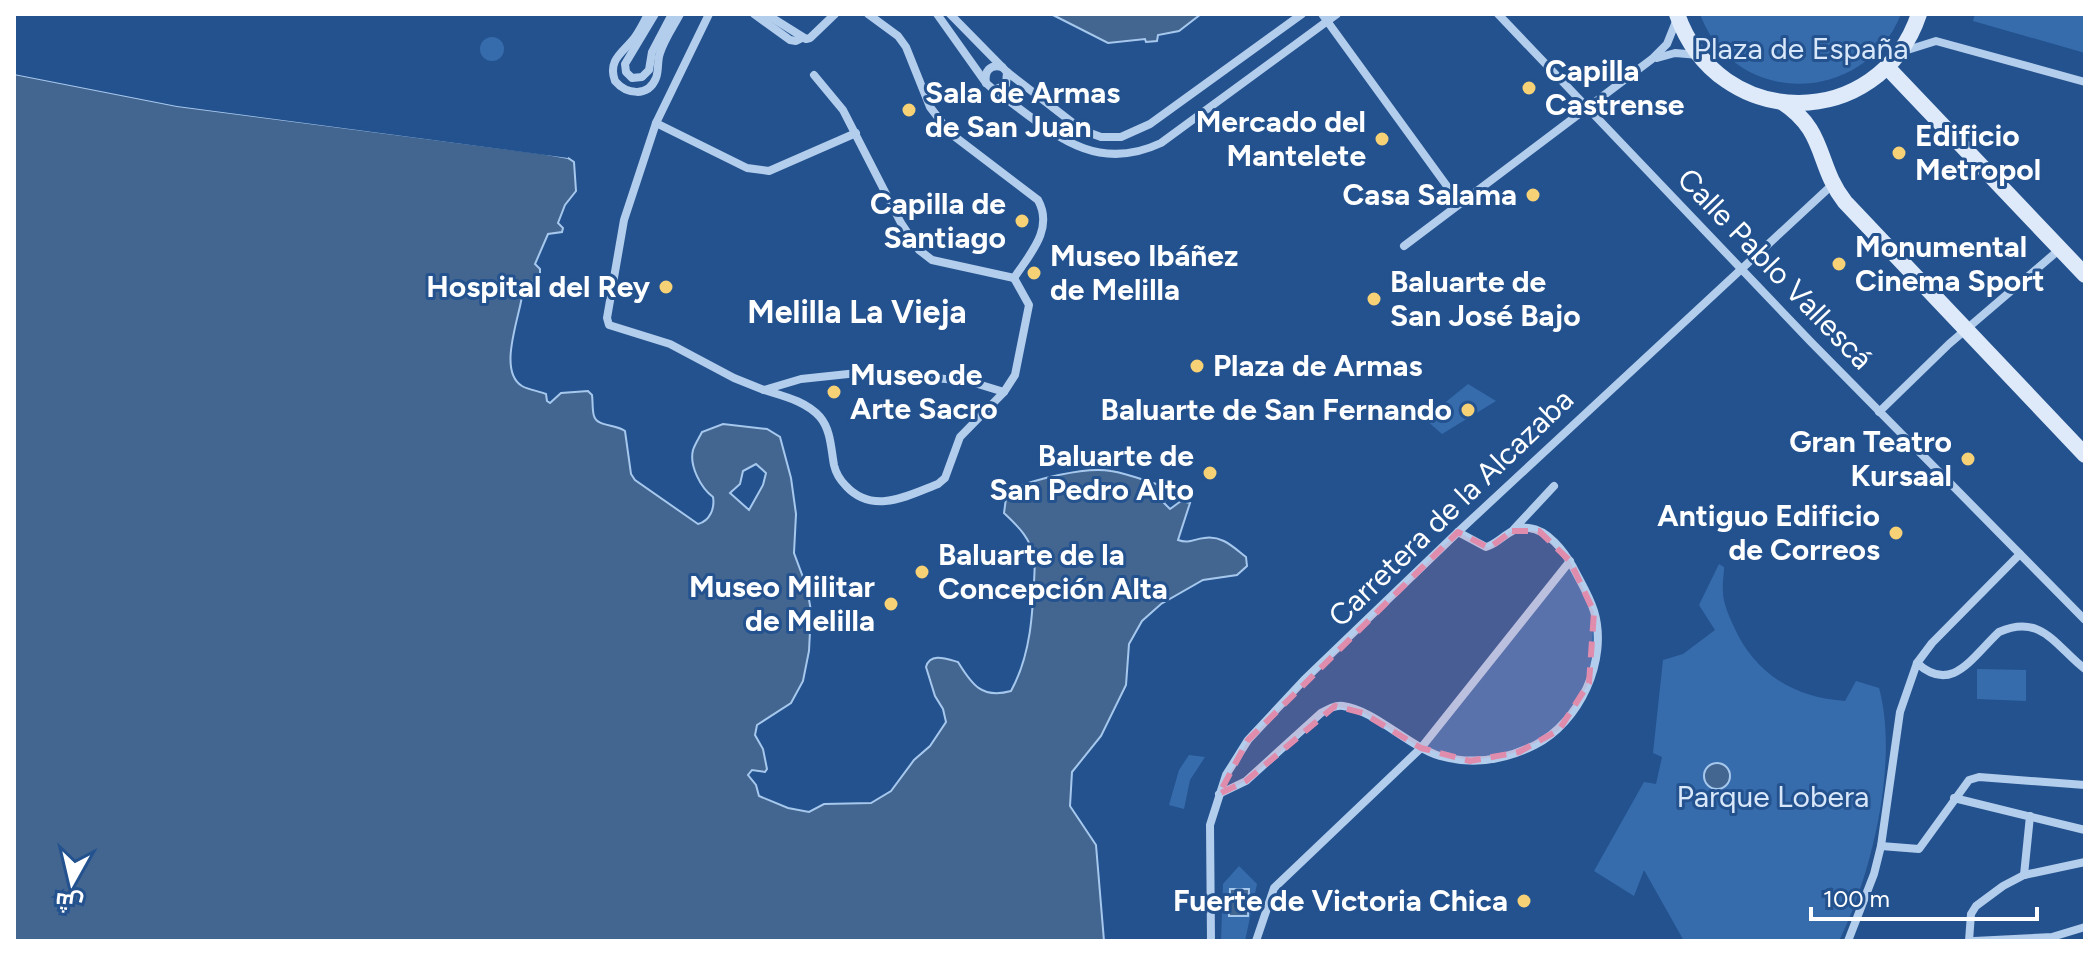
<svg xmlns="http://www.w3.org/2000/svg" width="2099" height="955" font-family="Figtree,Cairo,sans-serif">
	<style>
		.green { fill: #376cac }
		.water { fill: #436691; stroke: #a7c8ed; stroke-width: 2; fill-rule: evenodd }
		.pier { fill: #23528f }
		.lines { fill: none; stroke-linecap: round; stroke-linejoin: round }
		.minor { stroke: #b3cdec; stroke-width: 8 }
		.secondary { stroke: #deeaf9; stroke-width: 16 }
		.marked { fill: #e08cad; fill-opacity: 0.2; stroke: #e08cad; stroke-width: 6; stroke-dasharray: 16 10; stroke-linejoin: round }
		.poi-dot { fill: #f7d175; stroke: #23528f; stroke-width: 3 }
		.labels { text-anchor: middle; stroke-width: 6; stroke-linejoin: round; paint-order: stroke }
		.park-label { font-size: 30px; fill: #d8e7f9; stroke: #23528f }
		.poi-label { font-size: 30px; font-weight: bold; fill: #fff; stroke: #23528f; text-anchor: end }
		.street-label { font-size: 30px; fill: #fff; stroke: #23528f }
		.neighbourhood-label { font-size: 32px; font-weight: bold; fill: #fff; stroke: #23528f }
	</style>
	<rect width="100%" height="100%" fill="#23528f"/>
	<!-- green -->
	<g class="green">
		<path d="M1700,14H1901C1865,105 1735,109 1700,14Z"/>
		<polygon points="1975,14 2085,14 2085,53 1973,21"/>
		<circle cx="492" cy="49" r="12"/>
		<polygon points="1468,384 1496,401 1442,434 1425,419"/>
		<polygon points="1570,561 1594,612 1595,651 1576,708 1535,745 1470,761 1421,748"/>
		<path d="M1719,564L1724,567C1724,575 1722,584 1723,592C1723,603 1729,616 1734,627C1755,674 1795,698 1845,701L1856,681L1879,688C1899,761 1872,874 1839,941H1684L1644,870L1634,896L1594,871L1644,782L1656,784L1662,757L1653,753L1663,660L1683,654L1715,630L1699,605Z"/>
		<polygon points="1977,669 2026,670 2026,701 1977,699"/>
		<polygon points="1189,755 1205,757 1190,780 1184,809 1169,805 1179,770"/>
		<polygon points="1239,866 1257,884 1245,941 1221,941 1223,884"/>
	</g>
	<!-- water -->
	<g class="water">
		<polygon points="1051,14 1201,14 1179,31 1158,35 1157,41 1146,42 1145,39 1108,43"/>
		<path d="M14,74L177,106L541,153L568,158L574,162L576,191L565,205L558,223L563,228L562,232L548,234L535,264L540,269V283L528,281L523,289C522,312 496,370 522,386C529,390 539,391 546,394L547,401L550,403L561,393L588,391L592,395C593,401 592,410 594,416C597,427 616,424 625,431L631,474L635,480L698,524C710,521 715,508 713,497C701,488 689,466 693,450C695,444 699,438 702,432L723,424L767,429L780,437L791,478L796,514L794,553L807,588L811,611L809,651L803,681L791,703L757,725L755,735L763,749L767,769L765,772L752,770L748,775L756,785L759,796L788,808L809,812L824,804L871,803L891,791L914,760L930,746L946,722L943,709L935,696L926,667C930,652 947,659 958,662C972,685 982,699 1011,691C1033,651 1033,604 1035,560C1031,539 1019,527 1004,513L1007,491C1032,480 1085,466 1111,471C1130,474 1148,482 1166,487L1167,496L1164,503L1170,509L1181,501L1190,503L1178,540C1189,544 1194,539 1204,538C1222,535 1233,547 1246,557L1247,566L1237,575L1203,580L1161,604L1142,621L1129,644L1126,685L1101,736L1072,772L1070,806L1096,845L1104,941H14ZM756,464L766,473L763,485L749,510L730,493L740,484L743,471Z"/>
		<circle cx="1717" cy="776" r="13"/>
		<polygon points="1230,889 1249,889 1248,916 1229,916"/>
	</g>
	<!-- pier -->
	<polygon class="pier" points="14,70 178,102 569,154 568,158 177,106 14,74"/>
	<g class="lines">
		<!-- minor -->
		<g class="minor">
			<path d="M648,14C644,22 640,30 635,37C624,52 607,59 615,81C626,94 648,98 656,78C659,71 657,61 660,53C664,40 673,27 680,14"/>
			<polyline points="655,14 625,64 626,72 632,78 642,77 649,70 652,52 672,14"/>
			<polyline points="709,14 656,123 624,220 607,318 609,325 670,344 734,378 764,390 801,379 867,372 968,381 1004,392"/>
			<polyline points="754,14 790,40 796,41 802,38"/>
			<polyline points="766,14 806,39 810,38 835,14"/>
			<path d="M868,14L898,36L906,47L930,107L950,133L1038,200C1054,229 1030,254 1014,278"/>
			<path d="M937,14L986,83L994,90C1048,128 1091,176 1161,143L1337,14"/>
			<polyline points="950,14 1007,72 1082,130 1101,137 1121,137 1150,124 1302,14"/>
			<polyline points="1322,14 1460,204"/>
			<polyline points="1498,14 1810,341 2085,620"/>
			<polyline points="1901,52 1936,41 2085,82"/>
			<polyline points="1657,58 1675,53 1699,55"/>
			<polyline points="814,75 843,110 901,223 919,250 932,260 1014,278"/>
			<path d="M986,83C984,71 990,64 1002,67"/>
			<polyline points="994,90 1006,85 1007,72"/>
			<polyline points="656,123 747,168 769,171 856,133"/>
			<polyline points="1404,246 1652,59 1667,44 1677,19"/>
			<path d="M764,390C783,396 806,401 820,417C831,430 831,449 834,465C836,474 840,480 846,486C873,515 907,496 938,484L945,478L960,437L1004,392L1015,375L1029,305L1014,278"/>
			<polyline points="1879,412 1949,344 2060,249"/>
			<polyline points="1514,529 1554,486"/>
			<path d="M1917,663C1952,695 1972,657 1999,632C2042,613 2056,647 2085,669"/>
			<path d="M1219,794L1246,781L1321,713C1328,709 1335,705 1343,706C1374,710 1408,746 1440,756C1472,765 1505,760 1535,745C1579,723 1609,660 1594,611C1589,595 1580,581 1573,567C1564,551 1548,530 1529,528C1510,525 1501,543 1486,547L1458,532"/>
			<polyline points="1954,798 2085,830"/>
			<polyline points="1881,846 1919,849 1969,780 1979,777 2085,785"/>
			<polyline points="2024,875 2030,816"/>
			<polyline points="1211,941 1210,825 1226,775 1248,740 1304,680 1458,532 1832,185"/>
			<polyline points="1256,941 1274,888 1421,748 1570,561"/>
			<polyline points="1848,941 1874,874 1881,846 1900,712 1917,663 1932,643 2020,554"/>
			<polyline points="1969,941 1971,914 1976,906 2003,886 2024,875 2085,862"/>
			<polyline points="1974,941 2052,937 2085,927"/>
		</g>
		<!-- secondary -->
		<g class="secondary">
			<path d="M1677,14C1718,132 1879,133 1919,14"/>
			<polyline points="1887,67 2085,275"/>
			<path d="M1782,102C1827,131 1816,165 1845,202L2085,455"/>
		</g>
	</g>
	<!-- marked area -->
	<path class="marked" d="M1512,531H1539L1570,561L1594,612L1589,683L1559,730L1519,752L1470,761L1421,748L1363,713L1335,706L1246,781L1219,794L1248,740L1458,532L1489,548Z"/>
	<!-- markers -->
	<g class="poi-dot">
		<circle cx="1529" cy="88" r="8"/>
		<circle cx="909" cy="110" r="8"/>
		<circle cx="1382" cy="139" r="8"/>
		<circle cx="1899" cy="153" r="8"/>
		<circle cx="1533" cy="195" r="8"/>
		<circle cx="1022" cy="221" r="8"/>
		<circle cx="1839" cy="264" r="8"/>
		<circle cx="1034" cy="273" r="8"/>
		<circle cx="666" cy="287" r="8"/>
		<circle cx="1374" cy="299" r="8"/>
		<circle cx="1197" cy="366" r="8"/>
		<circle cx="834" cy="392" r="8"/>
		<circle cx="1468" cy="410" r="8"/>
		<circle cx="1968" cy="459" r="8"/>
		<circle cx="1210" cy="473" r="8"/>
		<circle cx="1896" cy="533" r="8"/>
		<circle cx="922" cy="572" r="8"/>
		<circle cx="891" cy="604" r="8"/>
		<circle cx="1524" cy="901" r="8"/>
	</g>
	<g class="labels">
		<!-- park labels -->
		<g class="park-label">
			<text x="1801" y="59">Plaza de España</text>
			<text x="1773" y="807">Parque Lobera</text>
		</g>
		<!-- poi labels -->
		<g class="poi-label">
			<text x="1545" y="81" text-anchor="start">Capilla<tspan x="1545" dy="34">Castrense</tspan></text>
			<text x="925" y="103" text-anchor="start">Sala de Armas<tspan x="925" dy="34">de San Juan</tspan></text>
			<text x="1366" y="132">Mercado del<tspan x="1366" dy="34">Mantelete</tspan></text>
			<text x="1915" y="146" text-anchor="start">Edificio<tspan x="1915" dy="34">Metropol</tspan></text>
			<text x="1517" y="205">Casa Salama</text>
			<text x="1006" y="214">Capilla de<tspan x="1006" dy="34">Santiago</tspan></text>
			<text x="1855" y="257" text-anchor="start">Monumental<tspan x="1855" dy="34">Cinema Sport</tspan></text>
			<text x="1050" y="266" text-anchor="start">Museo Ibáñez<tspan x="1050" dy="34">de Melilla</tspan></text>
			<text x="1390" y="292" text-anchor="start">Baluarte de<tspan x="1390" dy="34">San José Bajo</tspan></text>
			<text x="650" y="297">Hospital del Rey</text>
			<text x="1213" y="376" text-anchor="start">Plaza de Armas</text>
			<text x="850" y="385" text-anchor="start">Museo de<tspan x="850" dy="34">Arte Sacro</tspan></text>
			<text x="1452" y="420">Baluarte de San Fernando</text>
			<text x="1952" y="452">Gran Teatro<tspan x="1952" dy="34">Kursaal</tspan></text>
			<text x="1194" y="466">Baluarte de<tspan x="1194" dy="34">San Pedro Alto</tspan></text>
			<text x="1880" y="526">Antiguo Edificio<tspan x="1880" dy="34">de Correos</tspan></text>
			<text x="938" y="565" text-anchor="start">Baluarte de la<tspan x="938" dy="34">Concepción Alta</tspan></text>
			<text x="875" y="597">Museo Militar<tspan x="875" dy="34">de Melilla</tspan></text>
			<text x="1508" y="911">Fuerte de Victoria Chica</text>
		</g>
		<!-- street labels -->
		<g class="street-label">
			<text transform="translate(1775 269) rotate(46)" y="10">Calle Pablo Vallescá</text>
			<text transform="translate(1451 508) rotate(-44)" y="10">Carretera de la Alcazaba</text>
		</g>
		<!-- neighbourhood labels -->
		<g class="neighbourhood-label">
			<text x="857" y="323">Melilla La Vieja</text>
		</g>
	</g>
	<!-- border -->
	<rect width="2099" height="955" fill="none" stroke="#ffffff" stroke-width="32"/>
	<!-- north arrow -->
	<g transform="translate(72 883) rotate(188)" stroke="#23528f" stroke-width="6" paint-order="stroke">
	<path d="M0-6L14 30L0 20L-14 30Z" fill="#ffffff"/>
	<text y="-12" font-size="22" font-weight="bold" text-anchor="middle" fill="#ffffff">ش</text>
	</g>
	<!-- scale -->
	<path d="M1811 907v12h226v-12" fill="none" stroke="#ffffff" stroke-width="4"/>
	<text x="1823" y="907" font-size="24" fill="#ffffff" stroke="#23528f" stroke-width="6" paint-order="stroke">100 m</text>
</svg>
